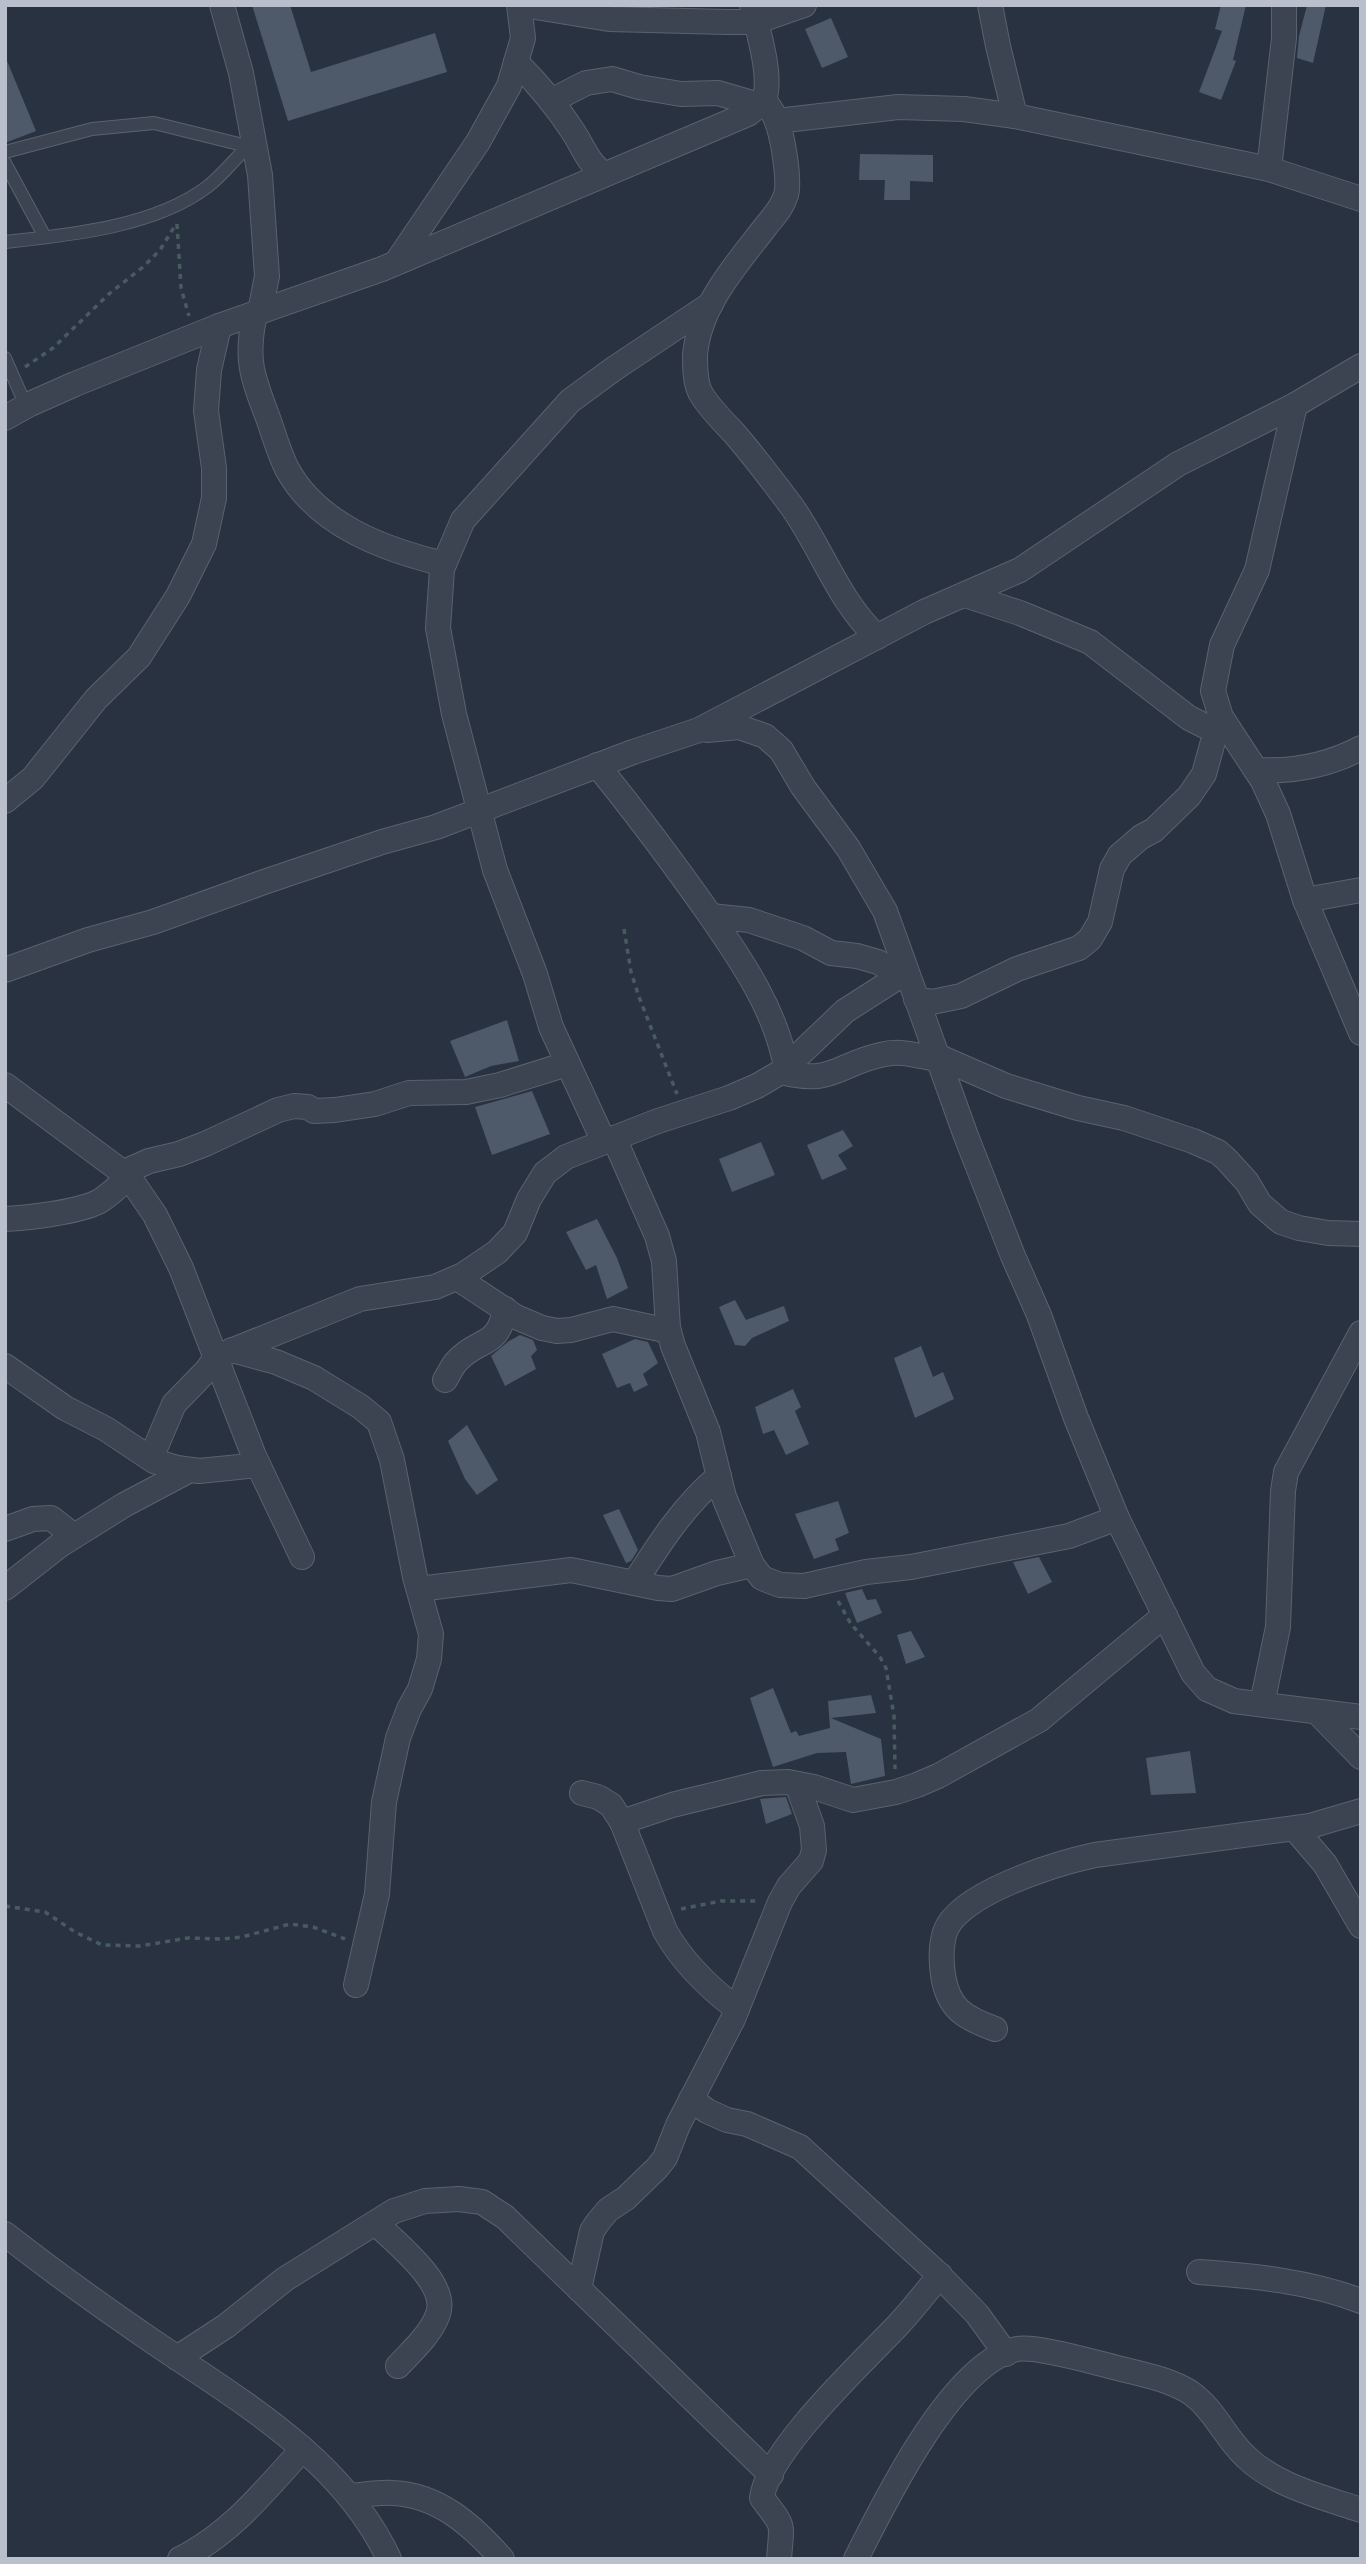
<svg xmlns="http://www.w3.org/2000/svg" width="1366" height="2564" font-family="'DM Sans',sans-serif">
	<style>
		.building { fill: #4e596a }
		.lines { fill: none; stroke-linecap: round; stroke-linejoin: round }
		.lane-casing { stroke: #5a626e; stroke-width: 14 }
		.street-casing { stroke: #5a626e; stroke-width: 26 }
		.path { stroke: #485c5f; stroke-width: 3.5; stroke-dasharray: 5 5; stroke-linecap: butt }
		.lane { stroke: #3c4451; stroke-width: 12 }
		.street { stroke: #3c4451; stroke-width: 24 }
	</style>
	<rect width="100%" height="100%" fill="#283241"/>
	<!-- building -->
	<g class="building">
		<polygon points="252,5 290,5 311,72 435,33 447,72 288,121"/>
		<polygon points="1221,5 1246,5 1233,60 1236,61 1221,100 1199,92 1222,31 1215,29"/>
		<polygon points="1307,5 1326,5 1313,63 1297,58 1299,36"/>
		<polygon points="831,18 848,57 822,68 805,29"/>
		<polygon points="5,56 36,131 5,143"/>
		<polygon points="860,154 933,155 933,182 910,181 910,200 884,200 885,180 859,180"/>
		<polygon points="507,1020 519,1061 491,1066 465,1077 450,1041"/>
		<polygon points="532,1091 550,1134 492,1155 475,1107"/>
		<polygon points="843,1130 853,1146 838,1155 847,1169 822,1180 807,1145"/>
		<polygon points="761,1142 775,1175 732,1192 719,1159"/>
		<polygon points="597,1219 617,1258 628,1288 607,1299 596,1265 586,1270 566,1232"/>
		<polygon points="735,1300 746,1320 784,1306 789,1321 752,1338 745,1346 735,1345 719,1307"/>
		<polygon points="520,1335 533,1340 537,1350 531,1356 536,1369 505,1386 491,1356 509,1341"/>
		<polygon points="635,1339 648,1342 658,1363 643,1374 648,1385 634,1392 630,1383 617,1388 602,1354"/>
		<polygon points="921,1346 933,1377 943,1372 954,1399 915,1418 894,1358"/>
		<polygon points="793,1389 801,1407 795,1411 809,1444 786,1455 774,1430 763,1434 755,1407"/>
		<polygon points="467,1425 498,1480 477,1495 465,1479 448,1441"/>
		<polygon points="838,1501 849,1533 835,1539 839,1550 814,1559 795,1514"/>
		<polygon points="619,1509 638,1550 631,1561 626,1563 603,1515"/>
		<polygon points="1039,1557 1052,1582 1028,1594 1013,1562"/>
		<polygon points="862,1589 867,1600 876,1599 882,1613 857,1623 845,1593"/>
		<polygon points="911,1631 925,1657 906,1664 897,1635"/>
		<polygon points="773,1688 791,1733 796,1731 799,1736 830,1728 828,1701 871,1695 876,1713 831,1718 881,1739 885,1776 851,1784 846,1752 817,1753 773,1767 750,1698"/>
		<polygon points="1190,1751 1196,1793 1151,1795 1146,1758"/>
		<polygon points="786,1797 792,1814 766,1824 760,1799"/>
	</g>
	<g class="lines">
		<!-- lane casing -->
		<g class="lane-casing">
			<g id="lane">
				<polyline points="5,152 92,129 154,123 247,146"/>
				<polyline points="5,163 45,237"/>
				<path d="M5,242C69,235 154,227 207,187C224,174 237,156 253,141"/>
				<polyline points="5,358 26,406"/>
			</g>
		</g>
		<!-- street casing -->
		<g class="street-casing">
			<g id="street">
				<polyline points="222,5 241,73 260,175 267,276 260,312"/>
				<polyline points="523,5 609,19 727,22 755,22 804,5"/>
				<polyline points="990,5 998,46 1015,116"/>
				<path d="M516,62C537,83 556,105 572,130C582,144 588,164 604,174"/>
				<path d="M764,99C768,106 775,114 777,122C783,138 790,180 786,195C782,208 774,216 766,226C737,264 699,305 695,355C695,366 695,382 700,392C708,407 722,420 734,433C754,456 772,480 790,504C822,548 837,599 877,637"/>
				<polyline points="551,101 586,83 612,79 639,87 681,94 718,93 759,105"/>
				<polyline points="777,121 898,107 964,109 1015,116 1269,169 1361,199"/>
				<polyline points="1269,169 1284,38 1284,5"/>
				<polyline points="396,263 478,142 509,86 523,38 519,5"/>
				<path d="M255,314C245,359 252,376 268,418C274,435 279,453 287,469C318,526 386,550 444,564"/>
				<polyline points="1295,405 1257,570 1222,645 1213,691 1221,717 1263,781 1278,814 1305,900 1361,1033"/>
				<path d="M5,418L30,404L75,384L219,326L382,269L748,114C753,110 761,105 764,99C773,77 757,28 752,5"/>
				<polyline points="965,595 1020,613 1090,642 1189,718 1205,726 1228,728"/>
				<polyline points="707,730 739,727 765,736 781,750 803,787 848,848 885,911 966,1136 1013,1256 1039,1315 1076,1418 1117,1518 1193,1673 1207,1689 1234,1701 1361,1717"/>
				<path d="M597,765C637,814 674,864 710,915C742,961 776,1011 786,1067"/>
				<path d="M1256,770C1293,772 1329,765 1361,748"/>
				<polyline points="5,801 33,778 96,699 139,657 178,596 204,544 214,498 214,468 206,411 209,370 219,326"/>
				<polyline points="1305,900 1361,890"/>
				<polyline points="711,916 749,920 803,938 831,953 857,956 878,962 901,976"/>
				<polyline points="5,970 88,940 153,922 264,882 382,842 436,827 633,752 699,730 924,612 1020,570 1178,464 1295,405 1361,366"/>
				<polyline points="916,999 932,1002 961,996 1017,969 1079,948 1090,939 1100,922 1112,869 1120,855 1141,837 1154,830 1189,796 1204,774 1217,727"/>
				<polyline points="937,1056 1006,1086 1078,1108 1124,1118 1193,1141 1218,1152 1226,1159 1247,1182 1260,1204 1281,1222 1299,1228 1328,1233 1361,1234"/>
				<path d="M781,1072C834,1086 840,1062 885,1054C903,1050 920,1057 938,1059"/>
				<polyline points="5,1085 129,1177 155,1215 181,1268 254,1456 302,1557"/>
				<polyline points="614,1138 657,1236 664,1261 668,1328 673,1346 708,1432 724,1497 752,1565 762,1578 780,1585 804,1586 866,1572 911,1567 1069,1536 1117,1518"/>
				<polyline points="604,1142 551,1027 535,974 495,870 454,714 438,628 442,569 463,520 570,401 615,368 711,304"/>
				<polyline points="122,1173 149,1161 179,1154 205,1144 278,1110 294,1106 308,1107 314,1111 335,1110 375,1104 409,1093 466,1092 500,1085 567,1064"/>
				<path d="M5,1219C29,1218 77,1212 98,1202C109,1196 119,1185 129,1177"/>
				<polyline points="457,1278 516,1317 542,1328 557,1331 571,1330 613,1319 669,1331"/>
				<polyline points="232,1350 276,1362 314,1378 361,1407 379,1422 392,1460 415,1577 431,1634 429,1659 420,1689 409,1709 398,1738 384,1802 377,1894 356,1985"/>
				<polyline points="5,1366 65,1408 106,1429 154,1461 177,1468 199,1471 258,1465"/>
				<path d="M445,1380C449,1374 452,1366 457,1361C479,1337 498,1349 505,1309"/>
				<polyline points="151,1458 174,1404 208,1369 216,1357 360,1299 435,1287 463,1275 497,1252 515,1233 529,1199 545,1173 566,1157 658,1121 729,1098 757,1086 781,1072 845,1011 906,972"/>
				<polyline points="5,1529 33,1519 51,1518 74,1536"/>
				<path d="M635,1582C659,1544 684,1505 719,1476"/>
				<polyline points="5,1588 60,1545 124,1505 190,1470"/>
				<polyline points="419,1589 571,1570 658,1588 672,1589 717,1573 752,1565"/>
				<polyline points="1262,1704 1278,1627 1283,1491 1286,1472 1361,1333"/>
				<polyline points="1318,1713 1361,1757"/>
				<path d="M582,1793L598,1797L611,1805L622,1822L665,1931C683,1963 708,1987 737,2009"/>
				<polyline points="622,1822 672,1805 762,1783 788,1782 814,1787 853,1800 896,1792 917,1785 938,1776 1039,1720 1165,1615"/>
				<polyline points="1295,1829 1325,1864 1361,1926"/>
				<path d="M995,2029C965,2018 948,2009 943,1975C941,1961 941,1945 945,1932C958,1893 1058,1863 1095,1855L1310,1826L1361,1811"/>
				<polyline points="691,2099 707,2111 727,2120 747,2124 800,2147 935,2271 977,2314 1006,2354"/>
				<path d="M376,2223C395,2243 449,2283 438,2314C431,2334 413,2350 398,2366"/>
				<path d="M5,2234C56,2274 108,2311 161,2347C247,2405 344,2462 389,2559"/>
				<path d="M1199,2272C1255,2276 1308,2281 1361,2301"/>
				<polyline points="579,2289 592,2231 598,2222 608,2210 626,2198 657,2168 665,2158 678,2125 733,2019 780,1902 789,1886 811,1861 814,1850 812,1826 797,1784"/>
				<polyline points="177,2358 226,2326 285,2279 394,2211 425,2201 459,2199 482,2202 505,2217 771,2475"/>
				<path d="M349,2496C363,2495 379,2492 393,2493C439,2495 473,2526 502,2559"/>
				<path d="M180,2559C232,2533 263,2492 302,2450"/>
				<path d="M779,2559C782,2520 785,2529 762,2498C767,2451 864,2361 898,2325C913,2309 926,2292 940,2275"/>
				<path d="M856,2559C884,2503 952,2363 1017,2349C1036,2346 1086,2360 1106,2365C1134,2373 1166,2377 1191,2393C1215,2410 1225,2438 1246,2457C1276,2486 1322,2497 1361,2510"/>
			</g>
		</g>
		<!-- path -->
		<g class="path">
			<polyline points="177,224 181,288 189,316"/>
			<polyline points="25,367 53,348 110,293 143,267 160,250 176,224"/>
			<polyline points="624,929 631,972 639,997 677,1094"/>
			<polyline points="838,1601 851,1624 880,1657 886,1668 894,1716 895,1769"/>
			<polyline points="5,1906 45,1912 75,1932 102,1945 140,1946 188,1938 221,1939 242,1937 290,1924 313,1927 345,1939"/>
			<polyline points="681,1909 721,1901 757,1901"/>
		</g>
		<!-- lane -->
		<use href="#lane" class="lane"/>
		<!-- street -->
		<use href="#street" class="street"/>
	</g>
	<!-- border -->
	<rect width="1366" height="2564" fill="none" stroke="#b9bfcb" stroke-width="14"/>
</svg>
